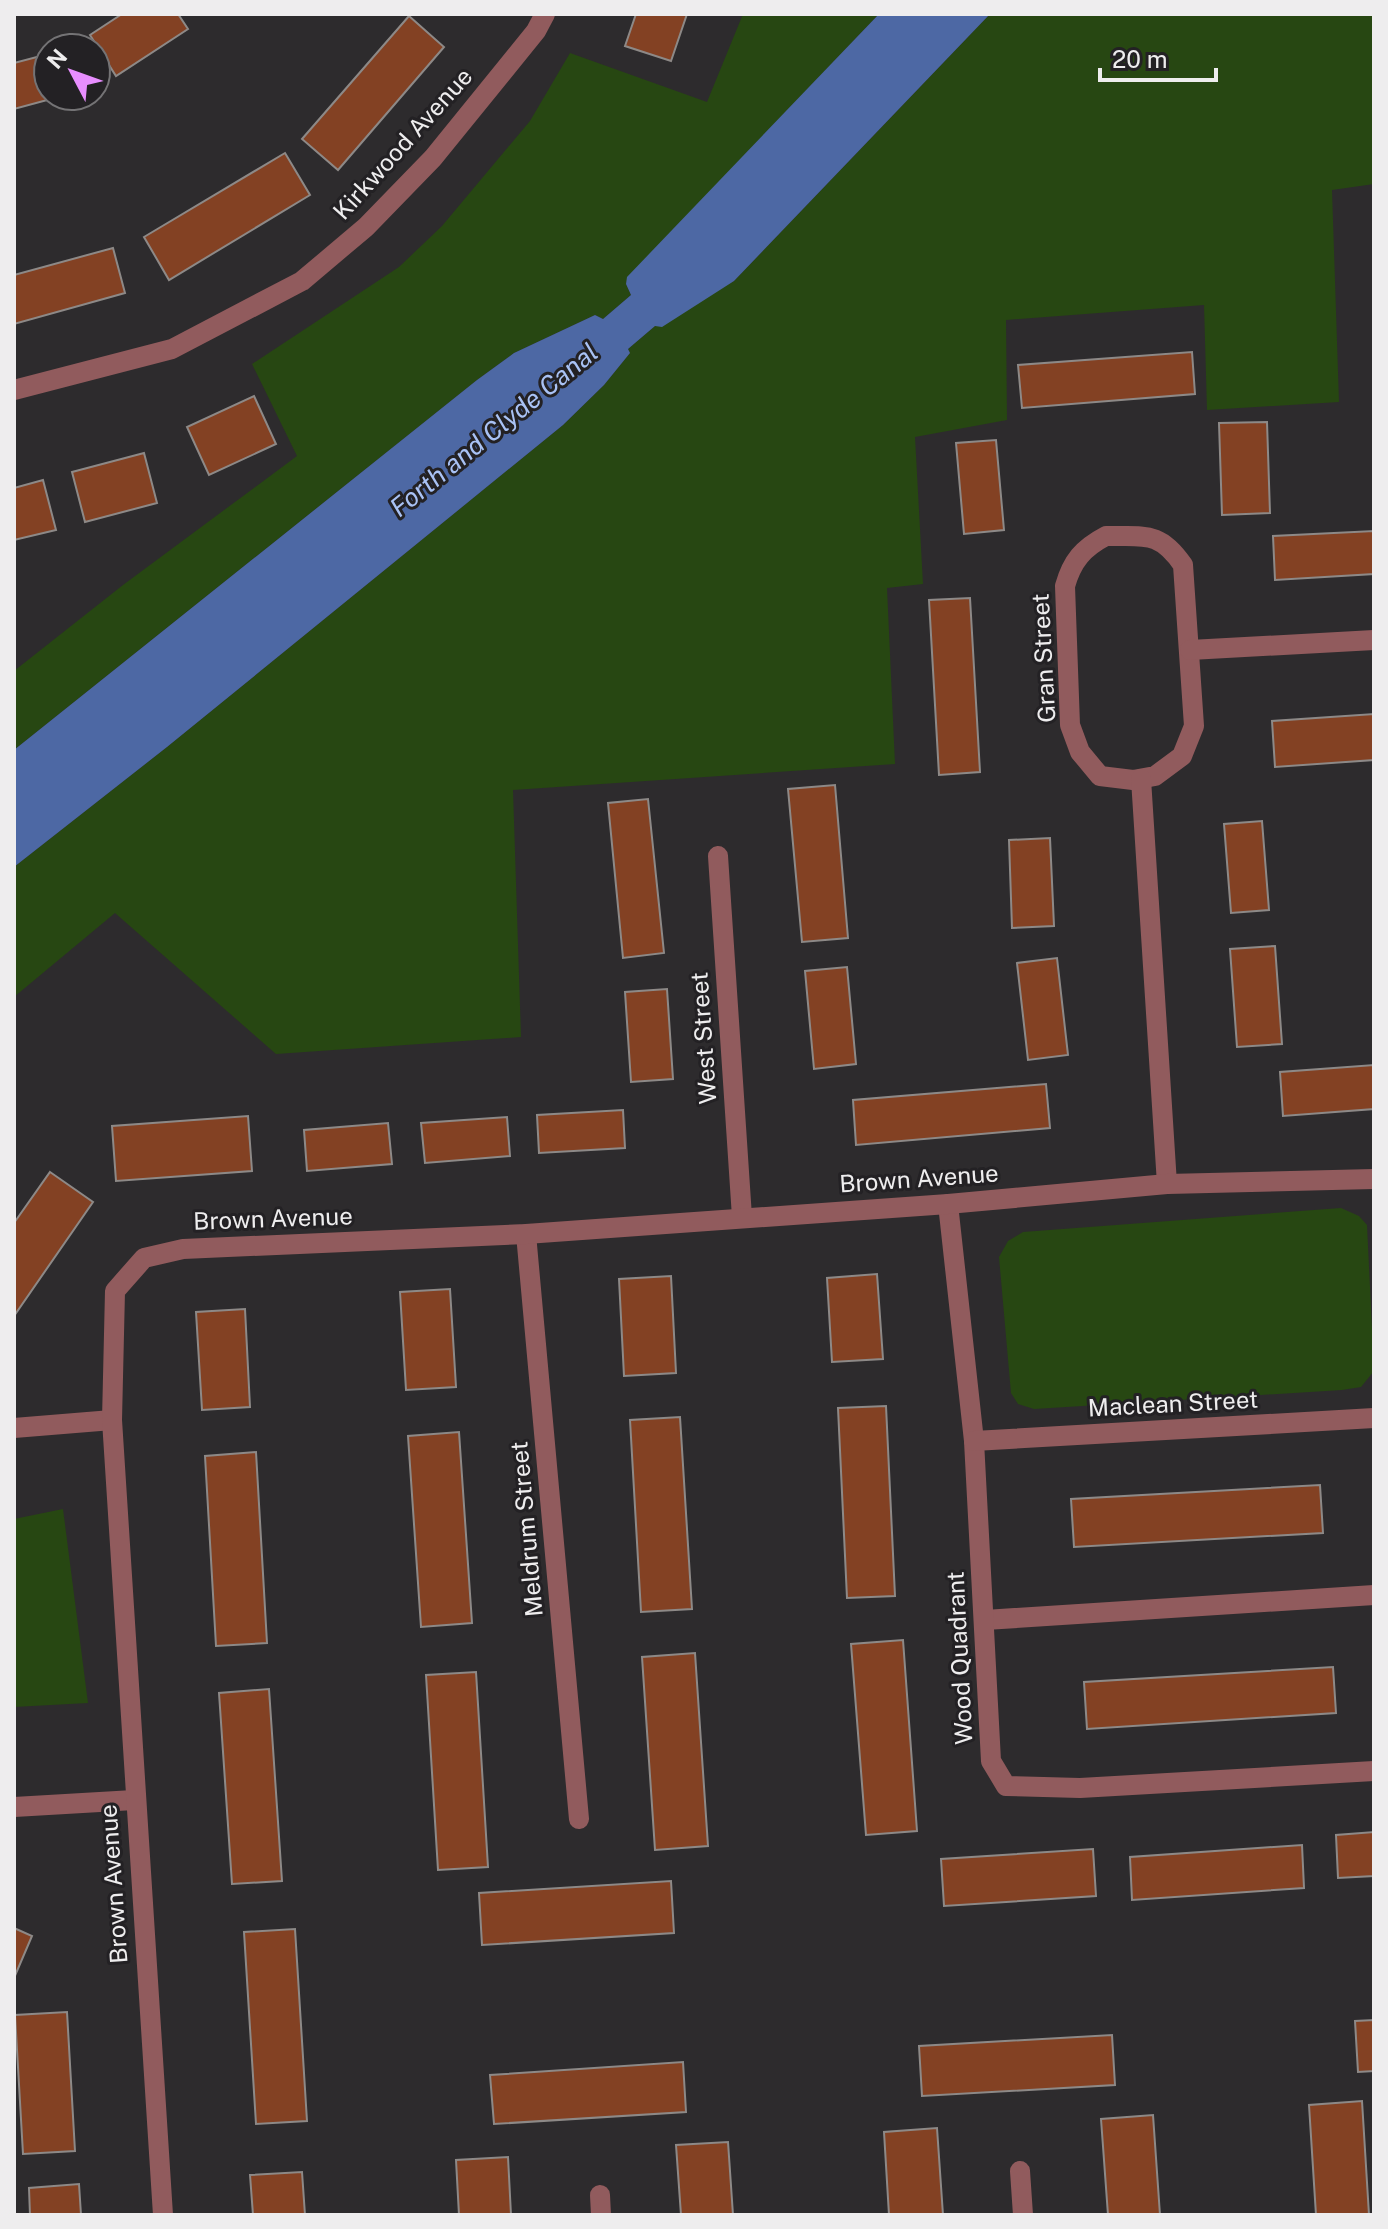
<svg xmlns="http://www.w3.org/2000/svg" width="1388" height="2229" font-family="'Public Sans',sans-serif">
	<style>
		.green { fill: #274712 }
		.water { fill: #4d68a4 }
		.building { fill: #834123; stroke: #8d8987; stroke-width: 2 }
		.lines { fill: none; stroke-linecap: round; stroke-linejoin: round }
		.service { stroke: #915b5d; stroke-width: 20 }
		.minor { stroke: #915b5d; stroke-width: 20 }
		.labels { text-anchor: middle; stroke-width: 6; stroke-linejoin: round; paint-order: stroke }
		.street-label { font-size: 24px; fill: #eeedee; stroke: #232124 }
		.water-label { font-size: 26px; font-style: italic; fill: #a9c2f5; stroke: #232124 }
	</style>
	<rect width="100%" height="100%" fill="#2d2b2d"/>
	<!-- green -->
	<g class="green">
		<polygon points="743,14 879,14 628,277 626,284 631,295 603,319 595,315 514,353 477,380 14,750 14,671 123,585 297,456 252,364 399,267 442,226 530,121 570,53 707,102"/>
		<polygon points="990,14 1374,14 1374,184 1332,190 1339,402 1207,410 1204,305 1006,320 1007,420 915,437 923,584 887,588 895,764 513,790 521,1037 276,1054 115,913 14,997 14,867 167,747 563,425 604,385 630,353 628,349 655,326 734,281"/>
		<polygon points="1341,1208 1359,1216 1367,1225 1374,1371 1361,1387 1342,1390 1034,1409 1018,1404 1011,1393 999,1257 1008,1241 1023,1232"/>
		<polygon points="63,1509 88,1703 14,1707 14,1519"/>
	</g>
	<!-- water -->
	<polygon class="water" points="879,14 990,14 734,281 662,327 655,326 628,349 630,353 604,385 563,425 167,747 14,867 14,750 477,380 514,353 595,315 603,319 631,295 626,284 627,277"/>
	<!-- building -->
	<g class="building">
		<polygon points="122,14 178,14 188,29 116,76 90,35"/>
		<polygon points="636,14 687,14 671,61 625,46"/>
		<polygon points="409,16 444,47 338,170 302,139"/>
		<polygon points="48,54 48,96 62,96 14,109 14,63"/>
		<polygon points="285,153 310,195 169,280 144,237"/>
		<polygon points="113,248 125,293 14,324 14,275"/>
		<polygon points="1192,352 1195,394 1022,408 1018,365"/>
		<polygon points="254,396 276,444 209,475 187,427"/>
		<polygon points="1267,422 1270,513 1222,515 1219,423"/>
		<polygon points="996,440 1004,530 964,534 956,443"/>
		<polygon points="144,453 157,503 85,522 72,472"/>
		<polygon points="43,480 56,530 14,540 14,488"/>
		<polygon points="1374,531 1374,574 1275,580 1273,536"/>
		<polygon points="970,598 980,772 939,775 929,600"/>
		<polygon points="1374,714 1374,760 1275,767 1272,721"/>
		<polygon points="835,785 848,938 802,942 788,789"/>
		<polygon points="648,799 664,953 623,958 608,803"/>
		<polygon points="1262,821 1269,910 1231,913 1224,824"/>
		<polygon points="1050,838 1054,926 1012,928 1009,840"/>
		<polygon points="1275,946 1282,1044 1237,1047 1230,949"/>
		<polygon points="1057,958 1068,1055 1028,1060 1017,963"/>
		<polygon points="847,967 856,1064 814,1069 805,971"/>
		<polygon points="667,989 673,1079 631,1082 625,992"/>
		<polygon points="1374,1065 1374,1109 1283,1116 1280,1072"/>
		<polygon points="1046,1084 1050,1128 856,1145 853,1100"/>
		<polygon points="623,1110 625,1148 539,1153 537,1115"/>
		<polygon points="248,1116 252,1171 116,1181 112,1126"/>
		<polygon points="507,1117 510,1156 425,1163 421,1123"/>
		<polygon points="388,1123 392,1164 307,1171 304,1130"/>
		<polygon points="50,1172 93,1202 14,1316 14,1223"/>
		<polygon points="877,1274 883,1359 832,1362 827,1278"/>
		<polygon points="671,1276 676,1373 624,1376 619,1279"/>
		<polygon points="450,1289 456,1387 406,1390 400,1292"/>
		<polygon points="245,1309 250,1407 202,1410 196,1312"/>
		<polygon points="886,1406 895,1596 847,1598 838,1408"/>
		<polygon points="680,1417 692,1609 641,1612 630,1420"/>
		<polygon points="459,1432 472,1623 421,1627 408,1436"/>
		<polygon points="256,1452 267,1643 216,1646 205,1456"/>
		<polygon points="1320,1485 1323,1533 1074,1547 1071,1499"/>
		<polygon points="903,1640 917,1831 866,1835 851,1644"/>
		<polygon points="695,1653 708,1846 655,1850 642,1657"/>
		<polygon points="1333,1667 1336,1713 1087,1729 1084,1682"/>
		<polygon points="476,1672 488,1867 438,1870 426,1675"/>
		<polygon points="269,1689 282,1881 232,1884 219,1693"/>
		<polygon points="1374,1832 1374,1876 1338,1878 1336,1835"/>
		<polygon points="1302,1845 1304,1888 1132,1900 1130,1857"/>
		<polygon points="1093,1849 1096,1896 944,1906 941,1859"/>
		<polygon points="671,1881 674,1933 482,1945 479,1893"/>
		<polygon points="14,1928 32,1936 14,1978"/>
		<polygon points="295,1929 307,2121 256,2124 244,1932"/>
		<polygon points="67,2012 75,2151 23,2154 15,2015"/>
		<polygon points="1374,2020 1374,2071 1358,2072 1355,2021"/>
		<polygon points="1112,2035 1115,2085 922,2096 919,2046"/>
		<polygon points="683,2062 686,2112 494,2124 490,2075"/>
		<polygon points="1362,2101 1369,2215 1316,2215 1309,2105"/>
		<polygon points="1153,2115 1160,2215 1108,2215 1101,2119"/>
		<polygon points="937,2128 943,2215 889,2215 884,2132"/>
		<polygon points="728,2142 733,2215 681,2215 676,2145"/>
		<polygon points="508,2157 511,2215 459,2215 456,2160"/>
		<polygon points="302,2172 305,2215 253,2215 250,2175"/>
		<polygon points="79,2184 81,2215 30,2215 29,2188"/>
	</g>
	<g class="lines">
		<!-- service -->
		<polyline class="service" points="985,1620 1374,1595"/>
		<!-- minor -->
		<g class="minor">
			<polyline points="14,390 172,349 302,281 366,227 433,158 536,31 545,14"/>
			<path d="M1106,536C1144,537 1159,530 1183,565L1194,726L1182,756L1155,776L1133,780L1100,776L1080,752L1070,725L1065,586C1072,561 1083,548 1106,536Z"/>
			<polyline points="1190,650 1374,640"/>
			<polyline points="1141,779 1167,1184"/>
			<polyline points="718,856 742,1217"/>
			<polyline points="948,1204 974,1441 991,1761 1006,1786 1080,1788 1374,1771"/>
			<polyline points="526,1234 579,1819"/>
			<polyline points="14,1428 112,1420"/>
			<polyline points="974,1441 1374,1418"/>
			<polyline points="14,1807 134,1800"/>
			<polyline points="1020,2171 1023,2215"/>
			<polyline points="600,2195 601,2215"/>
			<polyline points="163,2215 112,1420 115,1291 144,1258 183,1249 526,1234 948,1204 1167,1184 1374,1179"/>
		</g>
	</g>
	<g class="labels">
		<!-- street labels -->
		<g class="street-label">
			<text transform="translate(403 144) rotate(-48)" y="8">Kirkwood Avenue</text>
			<text transform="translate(1044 658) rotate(-93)" y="8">Gran Street</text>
			<text transform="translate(704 1038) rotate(-94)" y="8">West Street</text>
			<text transform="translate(919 1179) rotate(-4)" y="8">Brown Avenue</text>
			<text transform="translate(273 1219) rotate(-2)" y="8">Brown Avenue</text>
			<text transform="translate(1173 1404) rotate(-3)" y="8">Maclean Street</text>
			<text transform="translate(527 1529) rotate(-95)" y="8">Meldrum Street</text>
			<text transform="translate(960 1658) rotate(-93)" y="8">Wood Quadrant</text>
			<text transform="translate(114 1884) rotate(-94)" y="8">Brown Avenue</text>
		</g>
		<!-- water labels -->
		<g class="water-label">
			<text transform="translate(494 430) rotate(-39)" y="9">Forth and Clyde Canal</text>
		</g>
	</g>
	<!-- border -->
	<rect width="1388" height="2229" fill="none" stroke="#eeedee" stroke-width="32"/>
	<!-- north arrow -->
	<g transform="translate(72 72) rotate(311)"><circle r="38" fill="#232124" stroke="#747375" stroke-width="2"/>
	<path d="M0-6L14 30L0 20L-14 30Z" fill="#e88eff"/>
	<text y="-12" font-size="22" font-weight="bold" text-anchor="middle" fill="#eeedee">N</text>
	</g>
	<!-- scale -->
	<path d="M1100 68v12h116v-12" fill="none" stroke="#eeedee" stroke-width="4"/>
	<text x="1112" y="68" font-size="24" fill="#eeedee" stroke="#232124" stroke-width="6" paint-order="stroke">20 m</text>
</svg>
